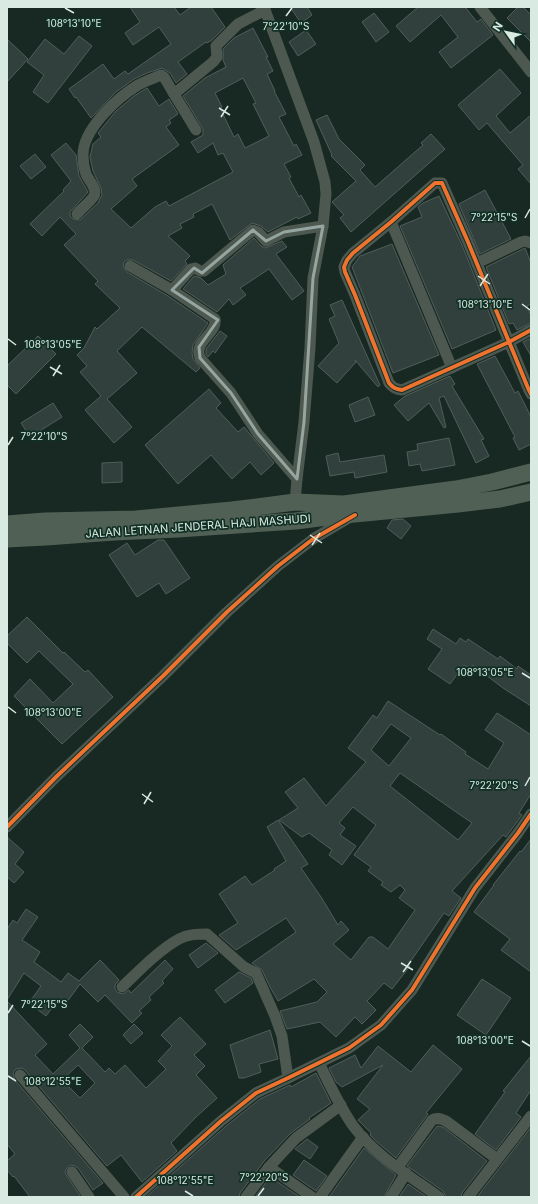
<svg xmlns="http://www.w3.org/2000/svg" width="538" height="1204" font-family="Inter,sans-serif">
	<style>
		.building { fill: #31403d; stroke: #505e5b; fill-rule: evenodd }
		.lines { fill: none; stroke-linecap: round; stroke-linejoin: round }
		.minor { stroke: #4d5850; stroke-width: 11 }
		.primary { stroke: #516055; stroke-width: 17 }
		.cycleway-casing { stroke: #113025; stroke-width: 6 }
		.cycleway { stroke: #ef722f; stroke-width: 4 }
		.marked { fill: none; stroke: #95a6a0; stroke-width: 3; stroke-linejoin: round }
		.ticks { fill: none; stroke: #d9eae3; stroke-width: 1.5 }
		.labels { text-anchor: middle; stroke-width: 3.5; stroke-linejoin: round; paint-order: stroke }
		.street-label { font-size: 11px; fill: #d9eae3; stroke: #113025 }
		.ticks-label { font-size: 10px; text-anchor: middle; fill: #d9eae3; stroke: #113025; stroke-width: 3.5; stroke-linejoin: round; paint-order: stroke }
	</style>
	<rect width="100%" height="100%" fill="#182923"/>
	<!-- building -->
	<g class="building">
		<polygon points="130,7 174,7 180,15 191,7 211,7 225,27 212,40 207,43 206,42 178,62 187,74 176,83 170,73 162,68 147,73 134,79 116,92 91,118 76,97 75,98 69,89 103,64 114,79 125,71 128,74 171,44 159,27 133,45 125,33 140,22"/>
		<polygon points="290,7 307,7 312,15 301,23"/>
		<polygon points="418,7 465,7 477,22 481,19 493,35 451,68 439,52 458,37 441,15 410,42 396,26"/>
		<polygon points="518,7 523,7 531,15 531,42 507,18"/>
		<polygon points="374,13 389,32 376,42 362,22"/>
		<path d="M253,28L268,57H266L273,71L267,74L275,91H274L286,114L279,117L294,146L296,144L302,155L284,164L291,177L289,178L299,197L301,195L311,213L298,219L297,217L268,232L261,226L252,223L230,240L212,204L193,214L194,217L180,224L182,228L168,236L190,256L185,261L187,264L171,281L133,260H127L124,262L123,266L127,272L168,296L208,323L193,345L192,353L193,359L200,368L196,372L142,327L117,351L137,373L107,399L132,427L114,443L85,410L101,396L80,372L87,366L77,355L84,348L95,327L97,329L120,308L95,284L98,281L64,245L76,234L60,217L42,236L30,224L64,191L63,190L71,181L51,155L66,143L76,155L79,176L88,192L70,212V216L73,219L80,220L98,203L102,195L101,188L93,171L90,157L93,144L101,137L98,133L116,111L134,96L147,88L159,106L169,99L178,114L169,120L171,123L166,127L179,145L132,179L137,186L111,209L131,228L155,207L166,201L169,206L233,172L223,153L218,155L213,143L198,153L191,142L203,135V129L183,96L205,78L226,67L223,60V49L234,38ZM243,78L256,103L253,104L269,136L245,148L238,134L234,137L220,108L222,107L215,93Z"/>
		<polygon points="306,30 316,44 298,56 289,42"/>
		<polygon points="79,36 92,46 48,103 33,92 44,75 27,62 45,39 64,54"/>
		<polygon points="7,39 28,59 7,82"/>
		<polygon points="500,69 521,93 496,116 510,133 531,115 531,184 518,169 523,165 487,123 479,130 458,105"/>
		<polygon points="327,115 339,139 365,165 360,170 375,187 423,145 421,143 431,134 445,149 351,232 340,218 344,215 332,202 356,181 331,156 332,155 316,120"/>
		<polygon points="35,154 46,167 31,179 20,166"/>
		<polygon points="485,190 511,239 480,254 459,204"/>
		<polygon points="439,196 462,245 496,330 452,349 400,226 422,217 418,207 423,203"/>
		<polygon points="254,238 261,246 265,248 282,241 287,247 276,254 304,291 292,300 269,269 240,288 246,295 233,305 229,299 217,312 183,289 194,276 201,278 208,285 226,274 223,265"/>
		<polygon points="392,244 439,355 393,373 352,267 360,256"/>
		<polygon points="525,248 531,263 531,304 527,306 531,316 531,323 517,330 513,323 509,324 486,267"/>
		<polygon points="342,300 380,385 378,387 355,360 356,362 337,383 318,366 339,343 329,319 335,316 330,305"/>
		<polygon points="220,331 227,336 215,353 213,351 208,357 206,355 206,349"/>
		<polygon points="38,336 56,354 16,394 7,385 7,366"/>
		<polygon points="531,338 531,356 523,342"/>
		<polygon points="495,356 515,393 518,391 531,417 531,444 519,450 513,438 515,437 477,364"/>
		<polygon points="450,376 455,384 452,386 484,439 481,440 489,456 476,463 444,396 439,398 446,427 444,428 429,403 408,421 394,405 405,396"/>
		<polygon points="209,389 221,403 216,408 238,432 244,427 274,463 261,475 250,462 232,479 211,455 178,484 145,445"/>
		<polygon points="368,397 375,415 355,422 349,405"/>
		<polygon points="53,403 62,417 30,437 21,423"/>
		<polygon points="449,438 455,465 422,471 420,464 409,466 407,452 418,450 417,444"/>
		<polygon points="338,453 340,462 384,455 387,472 355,478 354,472 330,476 326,456"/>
		<polygon points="122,462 122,482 102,483 102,463"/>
		<polygon points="403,519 411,526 401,539 387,528 392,520"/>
		<polygon points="158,540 164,540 190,578 166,594 159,583 137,597 109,555 127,543 135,555"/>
		<polygon points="27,617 63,653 64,652 85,672 88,670 113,697 62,744 14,696 30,679 53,703 73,684 39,651 27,663 7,643 7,636"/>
		<polygon points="433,629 456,644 460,638 466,642 468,639 498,659 500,656 517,669 518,666 531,675 531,706 503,688 473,665 470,669 464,665 450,684 428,669 442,649 427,639"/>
		<path d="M388,701L440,735L441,734L466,752L465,754L488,769L504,743L485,730L497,713L516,725L531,735V794L519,813L522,815L506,837L503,835L452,891L461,898L449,916L444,913L408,965L410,966L392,989L384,983L367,1001L376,1010L362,1024L355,1017L336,1037L320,1022L287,1029L280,1011L317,1002L327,992L314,979L278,1001L271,989L262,970L252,963L296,932L286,918L236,950L219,935L238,923L219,894L245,876L252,885L275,870L274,869L286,861L267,827L278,820L308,864L301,868L321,897L338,925L341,921L349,930L333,944L351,960L369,937H373L388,949L415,910L399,898L405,890L400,885L391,892L381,885L383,882L368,871L371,867L354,855L376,825L353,807L339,823L345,828L340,835L356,846L342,865L329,855L332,850L309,833L302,837L279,820L298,808L285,792L304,778L326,806L366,762L348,748L373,715L377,718ZM391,724L411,738L389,766L371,750ZM400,773L472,823L458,840L390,786Z"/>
		<polygon points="7,837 24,852 15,864 24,872 14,883 7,877"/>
		<polygon points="531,839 531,972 501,950 510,939 474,912 494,885 493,885 520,851 521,852"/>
		<polygon points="26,909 38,917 22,940 40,952 34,962 61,982 68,973 79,981 100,960 119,980 115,985 115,989 117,992 123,994 129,990 131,993 165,960 173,969 162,981 164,983 149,997 151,1000 139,1011 142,1013 132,1023 105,995 98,1002 80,984 66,1003 59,998 46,1016 29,1003 41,986 24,973 7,1000 7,929 13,920 17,923"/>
		<polygon points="206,943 218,953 198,968 189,955"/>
		<polygon points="239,972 251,978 253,983 225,1003 215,990"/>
		<polygon points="482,979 511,998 486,1035 457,1015"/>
		<path d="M7,1001L47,1044L35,1055L53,1074L80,1048L69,1035L80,1024L93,1037L82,1048L105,1072L109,1068L115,1074L125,1065L146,1088L166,1069L158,1061L172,1046L161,1035L180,1017L206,1044L194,1055L205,1066L196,1075L217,1098L195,1118L171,1143L177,1151L142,1182L121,1155L107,1166L25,1070L22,1068L16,1069L13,1073L15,1080L103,1183L93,1190L78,1168L75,1166L71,1165L66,1169L65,1173L81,1197H30L14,1176L13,1177L7,1170V1161L15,1154L7,1144ZM78,1065L95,1083L80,1098L62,1080Z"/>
		<polygon points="134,1024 143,1033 131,1044 123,1035"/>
		<polygon points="270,1030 278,1059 259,1064 261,1072 244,1078 239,1078 230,1045"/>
		<polygon points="433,1045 462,1069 426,1113 428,1114 396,1158 377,1142 370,1135 371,1133 358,1120 370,1109 357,1099 383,1065 342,1087 336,1082 329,1068 355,1055 361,1068 378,1046 411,1072"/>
		<polygon points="531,1056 531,1090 516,1113 521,1117 496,1150 475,1134 505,1092 503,1091"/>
		<polygon points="316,1073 331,1103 309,1118 310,1119 291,1133 265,1160 240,1193 239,1197 146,1197 226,1126 260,1099 290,1085 291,1087"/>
		<polygon points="437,1126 443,1127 487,1161 462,1193 461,1197 446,1197 443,1191 407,1166"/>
		<polygon points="531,1127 531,1197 477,1197"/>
		<polygon points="307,1139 318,1147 310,1159 295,1149"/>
		<polygon points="364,1148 396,1175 384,1197 329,1197"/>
		<polygon points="304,1160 327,1176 316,1191 293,1175"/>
		<polygon points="270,1177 300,1197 255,1197"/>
		<polygon points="408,1184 424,1195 427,1197 399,1197"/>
	</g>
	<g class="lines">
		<!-- minor -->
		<g class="minor">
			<polyline points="264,7 314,142 325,182 326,194 323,226 313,278 310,348 304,422 297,479 295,502"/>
			<polyline points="480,7 531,72"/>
			<polyline points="196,130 174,94 213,62 217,57 216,46 238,24 265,10"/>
			<path d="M77,214C82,208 90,202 94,196C98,188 88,180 86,174C84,168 83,161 83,155C83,129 117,98 138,85C145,81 154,78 161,75L164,77L174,94"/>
			<polyline points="391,222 452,368"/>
			<polyline points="477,263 521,242 525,241 531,243"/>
			<path d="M130,266L172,290L215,319C218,333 193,341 200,358L231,393L258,434L297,479"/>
			<polyline points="172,290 191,269 195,268 200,271 204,271 253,230 258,232 266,241 284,232 323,226"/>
			<path d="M531,330L509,342L402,390C396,389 393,388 389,383L355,295L345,272L344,267L347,260L353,253L391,222L435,183H442L468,242L528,388L531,394"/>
			<polyline points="7,827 56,777 163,676 227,612 278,566 313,539 352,516"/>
			<path d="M122,987C139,971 159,950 179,939C188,934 198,934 207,934L244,967L256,973L275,1016L282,1036L288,1078"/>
			<path d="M319,1063C330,1085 340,1108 354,1127C376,1156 410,1176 439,1197"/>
			<polyline points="20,1075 124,1197"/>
			<polyline points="269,1167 296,1138 341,1105"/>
			<path d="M398,1167L432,1120C437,1117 441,1119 446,1121L497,1159"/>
			<polyline points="72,1172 89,1197"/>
			<polyline points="136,1197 221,1121 256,1093 288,1078 349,1048 381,1025 412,990 475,888 518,833 531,814"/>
			<polyline points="246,1197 269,1167 312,1197"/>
			<polyline points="320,1197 363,1137"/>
			<polyline points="391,1197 406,1173"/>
			<polyline points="468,1197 531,1116"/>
		</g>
		<!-- primary -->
		<g class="primary">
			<polyline points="7,524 45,521 136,519 232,510 295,502 344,504 456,489 492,482 531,472"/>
			<polyline points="7,539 46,537 114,532 178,529 296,521 334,516 458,504 500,499 531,492"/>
		</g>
		<!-- cycleway casing -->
		<g class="cycleway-casing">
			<g id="cycleway">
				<path d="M531,330L509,342L402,390C396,389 393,388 389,383L355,295L345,272L344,267L347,260L353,253L391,222L435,183H442L468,242L528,388L531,394"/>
				<polyline points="7,827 56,777 163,676 227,612 278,566 313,539 355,515"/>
				<polyline points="136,1197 221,1121 256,1093 288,1078 349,1048 381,1025 412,990 475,888 518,833 531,814"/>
			</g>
		</g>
		<!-- cycleway -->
		<use href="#cycleway" class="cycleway"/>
	</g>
	<!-- marked area -->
	<path class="marked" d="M323,226L313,278L304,422L297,479L258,434L231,393L200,358L199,347L218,320L172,290L194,268L202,273L253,230L266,241L284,232Z"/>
	<!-- ticks -->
	<path class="ticks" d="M65,8L74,13M286,16L292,8M219,108L230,115M221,117L228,106M525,218L530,209M478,276L490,284M480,286L488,274M522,304L530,310M8,339L16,345M50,367L62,374M53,376L60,365M8,445L13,437M310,535L322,543M312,545L320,533M522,673L530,678M8,707L16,713M525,786L530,777M142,794L153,802M144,804L151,792M401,963L413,970M403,972L411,961M8,1013L13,1005M522,1041L530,1046M8,1076L16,1081M185,1191L193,1196M258,1196L264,1188"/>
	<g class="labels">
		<!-- street labels -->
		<g class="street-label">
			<text transform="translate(198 526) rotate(-4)" y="4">JALAN LETNAN JENDERAL HAJI MASHUDI</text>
		</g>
	</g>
	<g class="ticks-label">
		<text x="74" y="27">108°13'10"E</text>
		<text x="286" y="30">7°22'10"S</text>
		<text x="494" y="221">7°22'15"S</text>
		<text x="485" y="308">108°13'10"E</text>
		<text x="53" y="348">108°13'05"E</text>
		<text x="44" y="440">7°22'10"S</text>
		<text x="485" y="676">108°13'05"E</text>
		<text x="53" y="716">108°13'00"E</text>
		<text x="494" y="789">7°22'20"S</text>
		<text x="44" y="1008">7°22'15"S</text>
		<text x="485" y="1044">108°13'00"E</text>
		<text x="53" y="1085">108°12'55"E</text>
		<text x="264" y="1181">7°22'20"S</text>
		<text x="185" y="1184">108°12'55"E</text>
	</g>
	<!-- border -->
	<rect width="538" height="1204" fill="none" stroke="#d9eae3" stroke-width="16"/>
	<!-- north arrow -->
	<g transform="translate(506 32) rotate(303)" stroke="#113025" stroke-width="3" paint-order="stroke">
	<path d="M0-3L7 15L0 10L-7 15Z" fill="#d9eae3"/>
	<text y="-6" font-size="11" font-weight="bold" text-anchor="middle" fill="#d9eae3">N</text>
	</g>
</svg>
